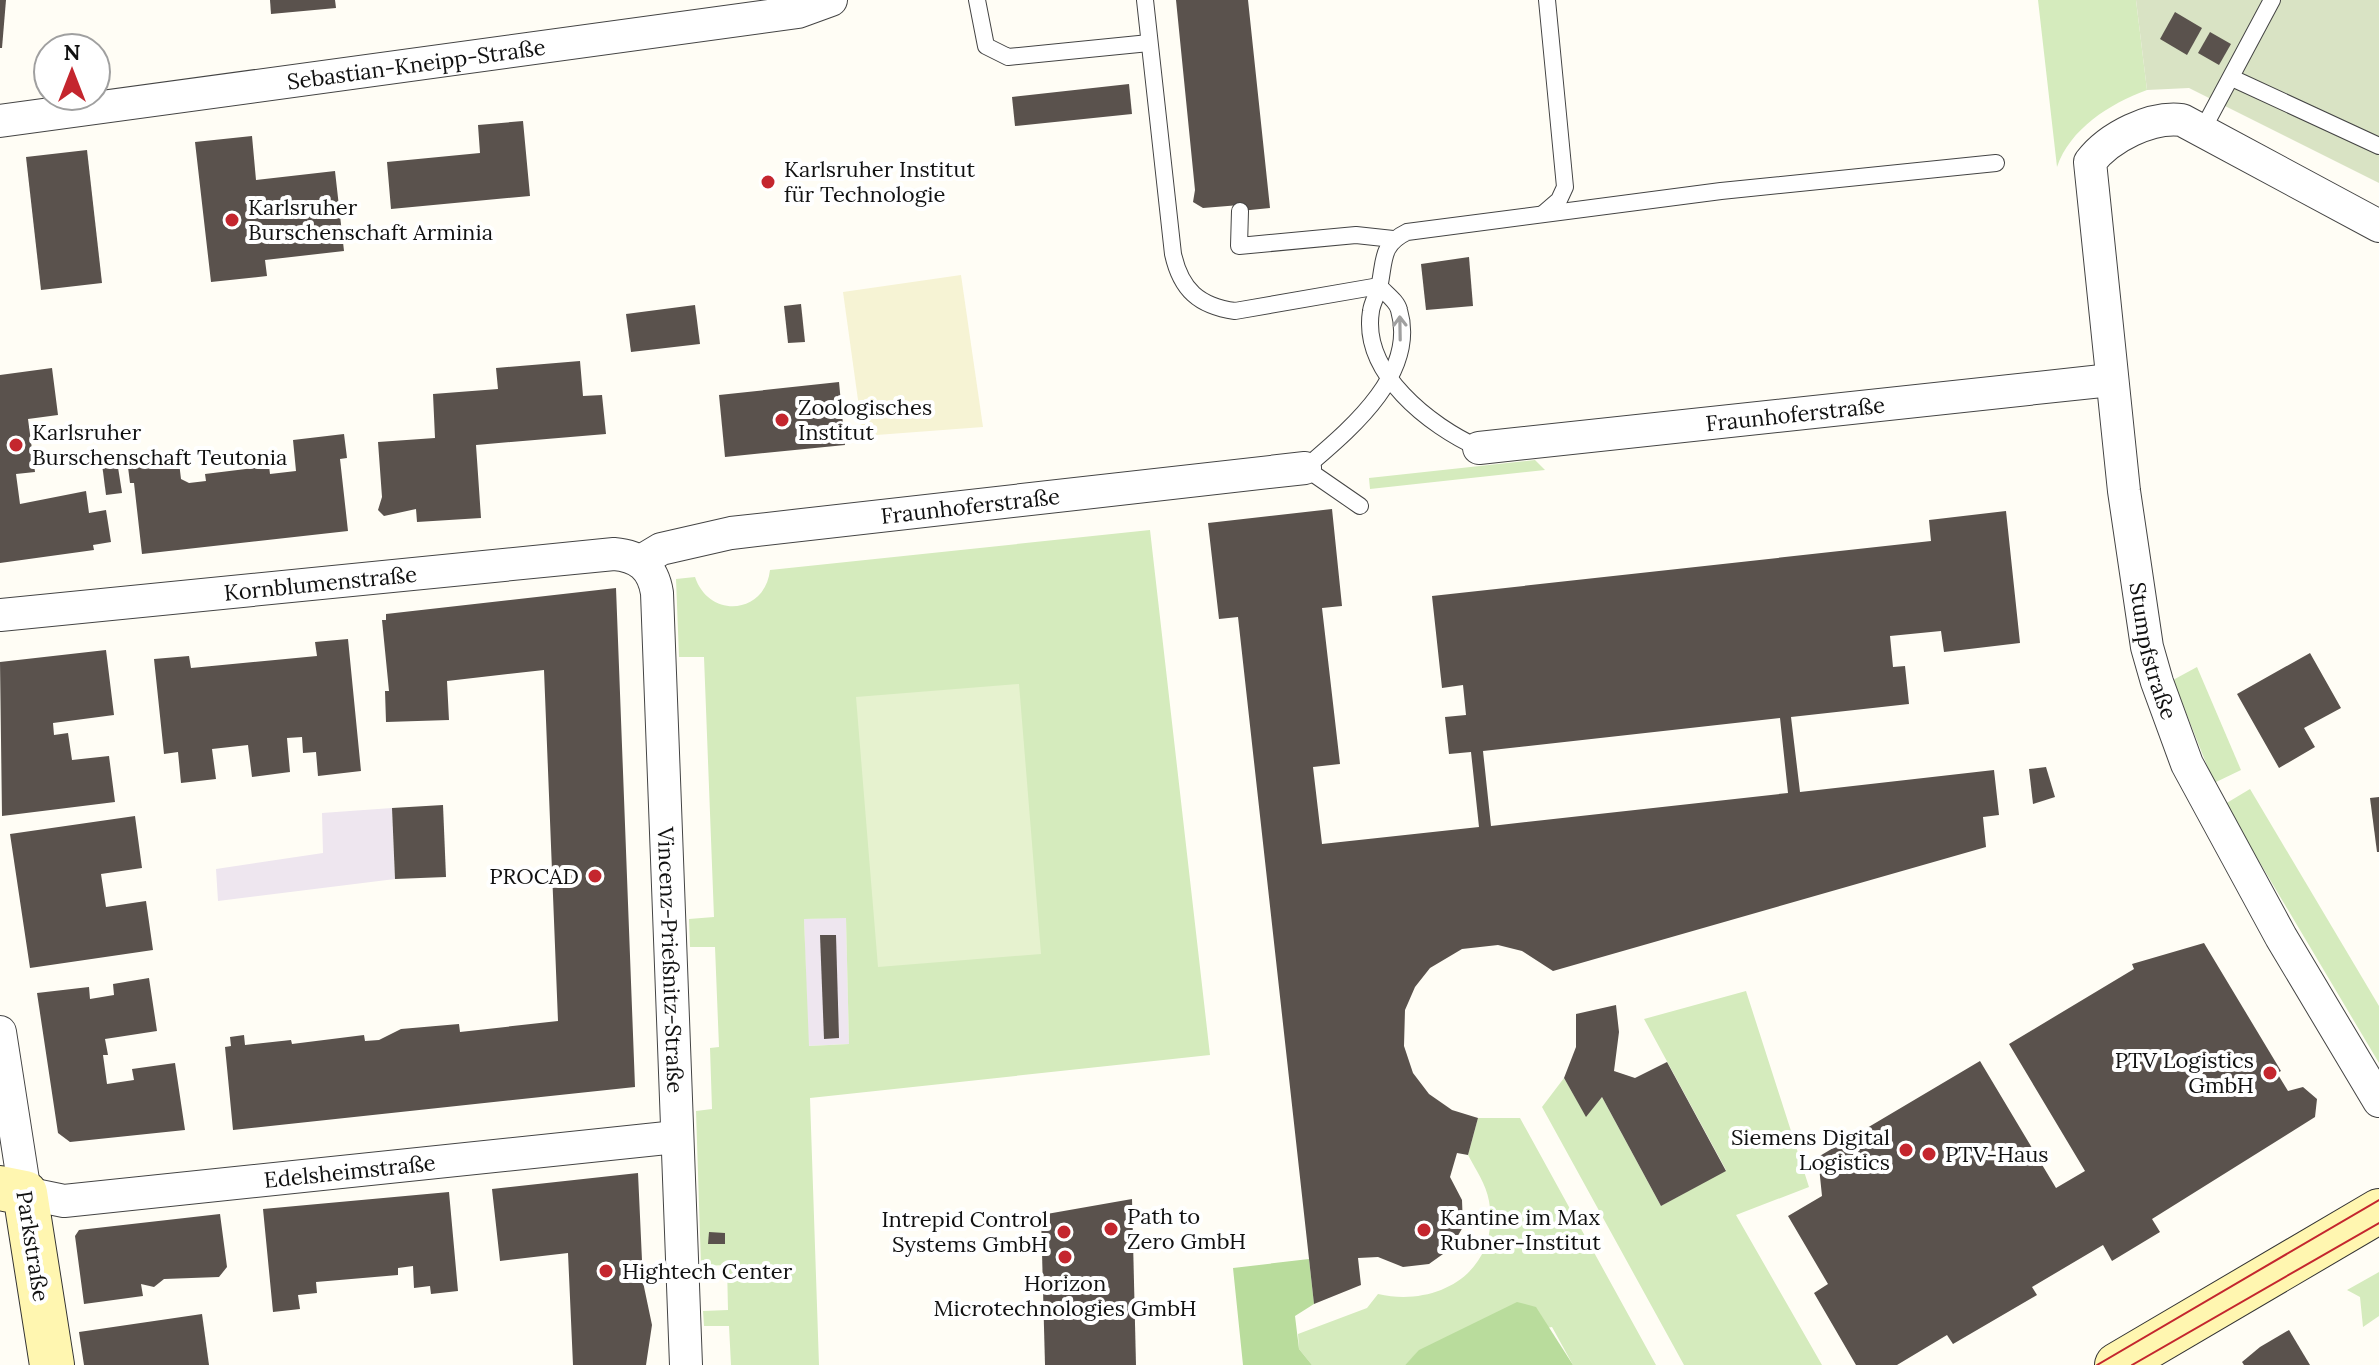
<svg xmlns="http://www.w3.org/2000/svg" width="2379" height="1365" font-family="Lora,serif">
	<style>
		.industrial { fill: #eee6ef }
		.farmland { fill: #f6f3d4 }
		.green { fill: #d5ebbd; fill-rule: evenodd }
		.forest { fill: #b9dc9c }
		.cemetery { fill: #d9e3c4 }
		.pitch { fill: #e6f2cf }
		.building { fill: #5a524d; fill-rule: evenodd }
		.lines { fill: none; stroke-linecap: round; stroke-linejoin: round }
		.lane-casing { stroke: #444; stroke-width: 18 }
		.street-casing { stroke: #444; stroke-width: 34 }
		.secondary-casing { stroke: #333; stroke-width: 46 }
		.lane { stroke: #fff; stroke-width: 16 }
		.street { stroke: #fff; stroke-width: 32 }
		.secondary { stroke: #fff6b0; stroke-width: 44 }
		.tram { stroke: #c4262e; stroke-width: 2 }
		.oneway { stroke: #a0a0a0 }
		.poi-dot { fill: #c4262e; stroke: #fff; stroke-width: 3 }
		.labels { text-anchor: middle; stroke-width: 8; stroke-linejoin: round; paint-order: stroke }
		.street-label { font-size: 22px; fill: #111; stroke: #fff }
		.poi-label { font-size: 22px; fill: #111; stroke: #fff; text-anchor: start }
	</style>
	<rect width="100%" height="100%" fill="#fffdf5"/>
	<!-- industrial -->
	<g class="industrial">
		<polygon points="392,808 395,879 218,901 216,869 323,853 322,813"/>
		<polygon points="846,917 849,1044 808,1046 804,919"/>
	</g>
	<!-- farmland -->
	<polygon class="farmland" points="961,275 983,427 863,436 843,292"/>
	<!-- green -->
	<g class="green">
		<path d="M2038,0H2136L2147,90C2109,104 2070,129 2057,167Z"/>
		<polygon points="1535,460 1545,470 1370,489 1369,478"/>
		<path d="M1150,530L1210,1055L810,1098L819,1365H731L729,1326H704L703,1311L728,1310L727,1265L701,1266L696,1111L712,1109L710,1048L719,1047L715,947H690L689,919L714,917L704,657H679L676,579L695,577C709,619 765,615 770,570ZM846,918L849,1044L809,1046L804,919Z"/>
		<polygon points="2197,667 2241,770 2214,783 2173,680"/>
		<polygon points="2250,789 2379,1006 2379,1063 2225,804"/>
		<polygon points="1746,991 1809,1187 1736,1215 1822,1365 1684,1365 1542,1107 1564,1078 1586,1116 1602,1097 1661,1206 1726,1170 1644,1019"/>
		<path d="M1478,1118H1520L1656,1365H1573L1552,1327L1420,1350L1405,1365H1312L1299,1349L1298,1334L1367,1308L1378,1294C1440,1308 1501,1270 1489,1201C1486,1184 1476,1170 1468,1155Z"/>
		<polygon points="2379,1272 2379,1316 2363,1327 2360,1297 2347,1290"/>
	</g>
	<!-- forest -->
	<g class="forest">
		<polygon points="1309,1259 1314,1304 1295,1316 1299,1349 1312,1365 1243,1365 1233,1268"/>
		<polygon points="1517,1302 1536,1307 1573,1365 1405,1365 1419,1350"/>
	</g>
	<!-- cemetery -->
	<polygon class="cemetery" points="2136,0 2379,0 2379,183 2189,88 2147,90"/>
	<!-- pitch -->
	<polygon class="pitch" points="1019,684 1041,954 878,967 856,697"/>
	<!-- building -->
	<g class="building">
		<polygon points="0,0 6,0 2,48 0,48"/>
		<polygon points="270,0 335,0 336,8 271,14"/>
		<polygon points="1176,0 1248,0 1270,208 1240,211 1240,205 1203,208 1193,202 1195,190"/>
		<polygon points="2175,12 2202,28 2187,55 2160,39"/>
		<polygon points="2210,32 2231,44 2219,65 2198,53"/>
		<polygon points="1129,84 1132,114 1015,126 1012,97"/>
		<polygon points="523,121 530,196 391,209 387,162 480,153 478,125"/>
		<polygon points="252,136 256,180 335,171 344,251 265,260 267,276 211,282 195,142"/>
		<polygon points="87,150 102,283 41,290 26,157"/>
		<polygon points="1469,257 1473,306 1426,310 1421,264"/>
		<polygon points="801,304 805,342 788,343 784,306"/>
		<polygon points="695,305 700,344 631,352 626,314"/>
		<polygon points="580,361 583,396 602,395 606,434 476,445 481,518 417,522 416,509 384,516 378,510 382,497 378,442 435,438 433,394 498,389 496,368"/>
		<polygon points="52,368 58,415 28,419 35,472 16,474 20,504 86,491 89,513 106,510 111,542 93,545 94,550 0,563 0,375"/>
		<polygon points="839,382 845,445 725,457 719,395"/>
		<polygon points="344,434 347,458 340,459 348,531 142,554 134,483 130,483 127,459 178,454 181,479 189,483 206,481 205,474 269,466 270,474 296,471 293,440"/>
		<polygon points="117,461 122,493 106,495 102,464"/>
		<path d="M1332,509L1342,606L1322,608L1340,764L1313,767L1322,844L1479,827L1471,752L1449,754L1445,717L1466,715L1463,685L1442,688L1432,596L1931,541L1929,520L2006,511L2020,643L1944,652L1941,631L1890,636L1893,667L1905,666L1909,704L1791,717L1800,792L1994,770L1999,815L1983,817L1986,847L1553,971L1522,951L1498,945L1462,949L1430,968L1415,987L1405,1010L1404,1046L1413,1073L1429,1094L1452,1110L1478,1118L1468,1155L1457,1153L1450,1177L1462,1200L1463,1227L1450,1249L1429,1264L1403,1267L1378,1257L1358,1258L1361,1285L1314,1304L1238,617L1219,619L1208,523ZM1780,718L1788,793L1491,826L1483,751Z"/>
		<polygon points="616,588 635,1087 233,1130 225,1047 231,1046 230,1037 244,1035 245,1045 291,1040 292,1044 364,1035 365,1041 379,1040 401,1029 459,1024 460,1032 558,1021 544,670 447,681 449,720 386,722 385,691 389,691 382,620 386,620 386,614"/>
		<polygon points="348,639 361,771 318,776 316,752 303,753 302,737 287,738 290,772 252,777 248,745 212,749 216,779 181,783 178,752 164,754 154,659 189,656 191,668 317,656 315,642"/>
		<polygon points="106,650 114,715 53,723 54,735 68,733 72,760 109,756 115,802 2,816 0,662"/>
		<polygon points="2310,653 2341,708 2304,728 2315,747 2279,768 2237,694"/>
		<polygon points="2046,767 2055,797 2033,804 2029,769"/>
		<polygon points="2379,797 2379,852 2377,852 2370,798"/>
		<polygon points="443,805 446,877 395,879 392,808"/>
		<polygon points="135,816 142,868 101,874 106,907 146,901 153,950 30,968 10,834"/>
		<polygon points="820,935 836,935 839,1038 824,1039"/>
		<polygon points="2204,943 2281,1071 2277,1073 2288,1091 2303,1087 2317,1099 2315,1117 2152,1219 2160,1232 2112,1261 2103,1245 2032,1287 2037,1295 1953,1344 1947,1335 1897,1365 1856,1365 1814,1293 1828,1284 1788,1216 1822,1196 1818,1157 1980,1061 2056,1188 2085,1171 2009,1044 2134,969 2132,964"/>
		<polygon points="149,978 157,1031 105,1039 108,1055 103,1055 107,1084 134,1080 132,1069 175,1063 185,1130 70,1142 58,1133 37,993 89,987 90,999 114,995 113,984"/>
		<polygon points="1616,1005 1619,1032 1614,1071 1635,1078 1667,1062 1726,1171 1661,1206 1602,1097 1586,1117 1564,1078 1576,1047 1576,1014"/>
		<polygon points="638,1173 643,1282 652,1325 646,1365 573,1365 568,1253 500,1261 492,1189"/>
		<polygon points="449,1192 458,1291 431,1294 430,1286 414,1288 413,1266 398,1268 398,1275 316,1282 317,1293 298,1295 300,1309 273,1312 263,1209"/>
		<polygon points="1132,1199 1136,1365 1045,1365 1041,1215"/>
		<polygon points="220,1214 227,1267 219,1277 164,1279 154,1287 141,1284 143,1296 84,1304 75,1236 79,1230"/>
		<polygon points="709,1232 725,1233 725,1244 708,1244"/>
		<polygon points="202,1314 209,1365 84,1365 79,1332"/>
		<polygon points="2289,1330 2310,1365 2244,1365 2242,1362 2260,1347"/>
	</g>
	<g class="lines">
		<!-- lane casing -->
		<g class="lane-casing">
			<g id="lane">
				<polyline points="977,0 986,46 1008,57 1149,43"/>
				<path d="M1145,0L1173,254C1181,290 1199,306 1235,311L1379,286"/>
				<polyline points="2232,78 2379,146"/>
				<polyline points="2203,129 2272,0"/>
				<polyline points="1240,211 1239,246 1356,235 1393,239"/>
				<polyline points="1544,213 1559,200 1565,187 1547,0"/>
				<path d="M1479,448C1430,426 1361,373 1371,311C1372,303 1377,295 1379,288C1385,261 1380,245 1407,232L1721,191L1996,163"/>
				<path d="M1360,506L1305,468C1348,431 1418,375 1399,310C1397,301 1385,293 1379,286"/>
			</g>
		</g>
		<!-- street casing -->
		<g class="street-casing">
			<g id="street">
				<path id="s1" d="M0,121L798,12L831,0"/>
				<path id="s2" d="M2379,226L2182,120C2151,116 2109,137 2090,162L2124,491L2147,647L2157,682L2187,764L2281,937L2379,1101"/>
				<path id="s3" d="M1479,448L2111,380"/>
				<path id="s4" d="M641,561L661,549L731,533L1305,468"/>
				<path id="s5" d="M0,615L614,554C639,556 653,568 657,593L686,1365"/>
				<path id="s6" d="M0,1032L25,1193L64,1201L676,1137"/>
			</g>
		</g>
		<!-- secondary casing -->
		<g class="secondary-casing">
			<g id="secondary">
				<polyline points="0,1188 25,1193 52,1365"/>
				<polyline points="2117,1365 2379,1211"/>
			</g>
		</g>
		<!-- lane -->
		<use href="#lane" class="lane"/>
		<!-- street -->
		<use href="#street" class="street"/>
		<!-- secondary -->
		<use href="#secondary" class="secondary"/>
		<!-- tram -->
		<g class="tram">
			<polyline points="2097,1365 2379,1200"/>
			<polyline points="2132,1365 2379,1223"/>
		</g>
	</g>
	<!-- one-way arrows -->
	<defs><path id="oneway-shaft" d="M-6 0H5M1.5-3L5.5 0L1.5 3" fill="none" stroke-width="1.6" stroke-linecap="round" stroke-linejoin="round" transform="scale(2)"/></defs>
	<use class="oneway" href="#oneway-shaft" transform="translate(1400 328) rotate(-91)"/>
	<!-- markers -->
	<g class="poi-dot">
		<circle cx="768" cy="182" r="8"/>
		<circle cx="232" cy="220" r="8"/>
		<circle cx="782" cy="420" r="8"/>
		<circle cx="16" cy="445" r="8"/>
		<circle cx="595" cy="876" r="8"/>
		<circle cx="2270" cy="1073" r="8"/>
		<circle cx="1906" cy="1150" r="8"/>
		<circle cx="1929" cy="1154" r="8"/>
		<circle cx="1111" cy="1229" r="8"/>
		<circle cx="1424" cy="1230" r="8"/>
		<circle cx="1064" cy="1232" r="8"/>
		<circle cx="1065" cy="1257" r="8"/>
		<circle cx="606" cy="1271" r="8"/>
	</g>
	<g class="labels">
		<!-- street labels -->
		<g class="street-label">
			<text dy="8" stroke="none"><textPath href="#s1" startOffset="420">Sebastian-Kneipp-Straße</textPath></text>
			<text dy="8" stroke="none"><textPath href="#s3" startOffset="318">Fraunhoferstraße</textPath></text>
			<text dy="8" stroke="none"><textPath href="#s4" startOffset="336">Fraunhoferstraße</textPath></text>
			<text dy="8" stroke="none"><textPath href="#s5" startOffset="322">Kornblumenstraße</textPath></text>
			<text dy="8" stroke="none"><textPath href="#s2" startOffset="822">Stumpfstraße</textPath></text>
			<text dy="8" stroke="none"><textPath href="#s5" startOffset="1048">Vincenz-Prießnitz-Straße</textPath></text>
			<text dy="8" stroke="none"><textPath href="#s6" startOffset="490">Edelsheimstraße</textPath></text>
			<text transform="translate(33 1246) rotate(81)" y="8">Parkstraße</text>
		</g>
		<!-- poi labels -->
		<g class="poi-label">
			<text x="784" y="177">Karlsruher Institut<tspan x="784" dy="25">für Technologie</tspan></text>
			<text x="248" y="215">Karlsruher<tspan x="248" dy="25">Burschenschaft Arminia</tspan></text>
			<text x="798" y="415">Zoologisches<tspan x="798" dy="25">Institut</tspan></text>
			<text x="32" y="440">Karlsruher<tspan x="32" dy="25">Burschenschaft Teutonia</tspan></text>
			<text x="579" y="884" text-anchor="end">PROCAD</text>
			<text x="2254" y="1068" text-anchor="end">PTV Logistics<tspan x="2254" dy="25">GmbH</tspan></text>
			<text x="1890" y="1145" text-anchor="end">Siemens Digital<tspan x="1890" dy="25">Logistics</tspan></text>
			<text x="1945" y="1162">PTV-Haus</text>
			<text x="1127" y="1224">Path to<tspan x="1127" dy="25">Zero GmbH</tspan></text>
			<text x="1440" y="1225">Kantine im Max<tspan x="1440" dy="25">Rubner-Institut</tspan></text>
			<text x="1048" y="1227" text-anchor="end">Intrepid Control<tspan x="1048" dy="25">Systems GmbH</tspan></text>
			<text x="622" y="1279">Hightech Center</text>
			<text x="1065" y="1291" text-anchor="middle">Horizon<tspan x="1065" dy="25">Microtechnologies GmbH</tspan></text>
		</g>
	</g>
	<!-- north arrow -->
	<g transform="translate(72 72)"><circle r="38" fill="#ffffff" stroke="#a0a0a0" stroke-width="2"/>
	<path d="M0-6L14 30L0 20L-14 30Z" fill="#c4262e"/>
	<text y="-12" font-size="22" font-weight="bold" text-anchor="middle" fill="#111111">N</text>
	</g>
</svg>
